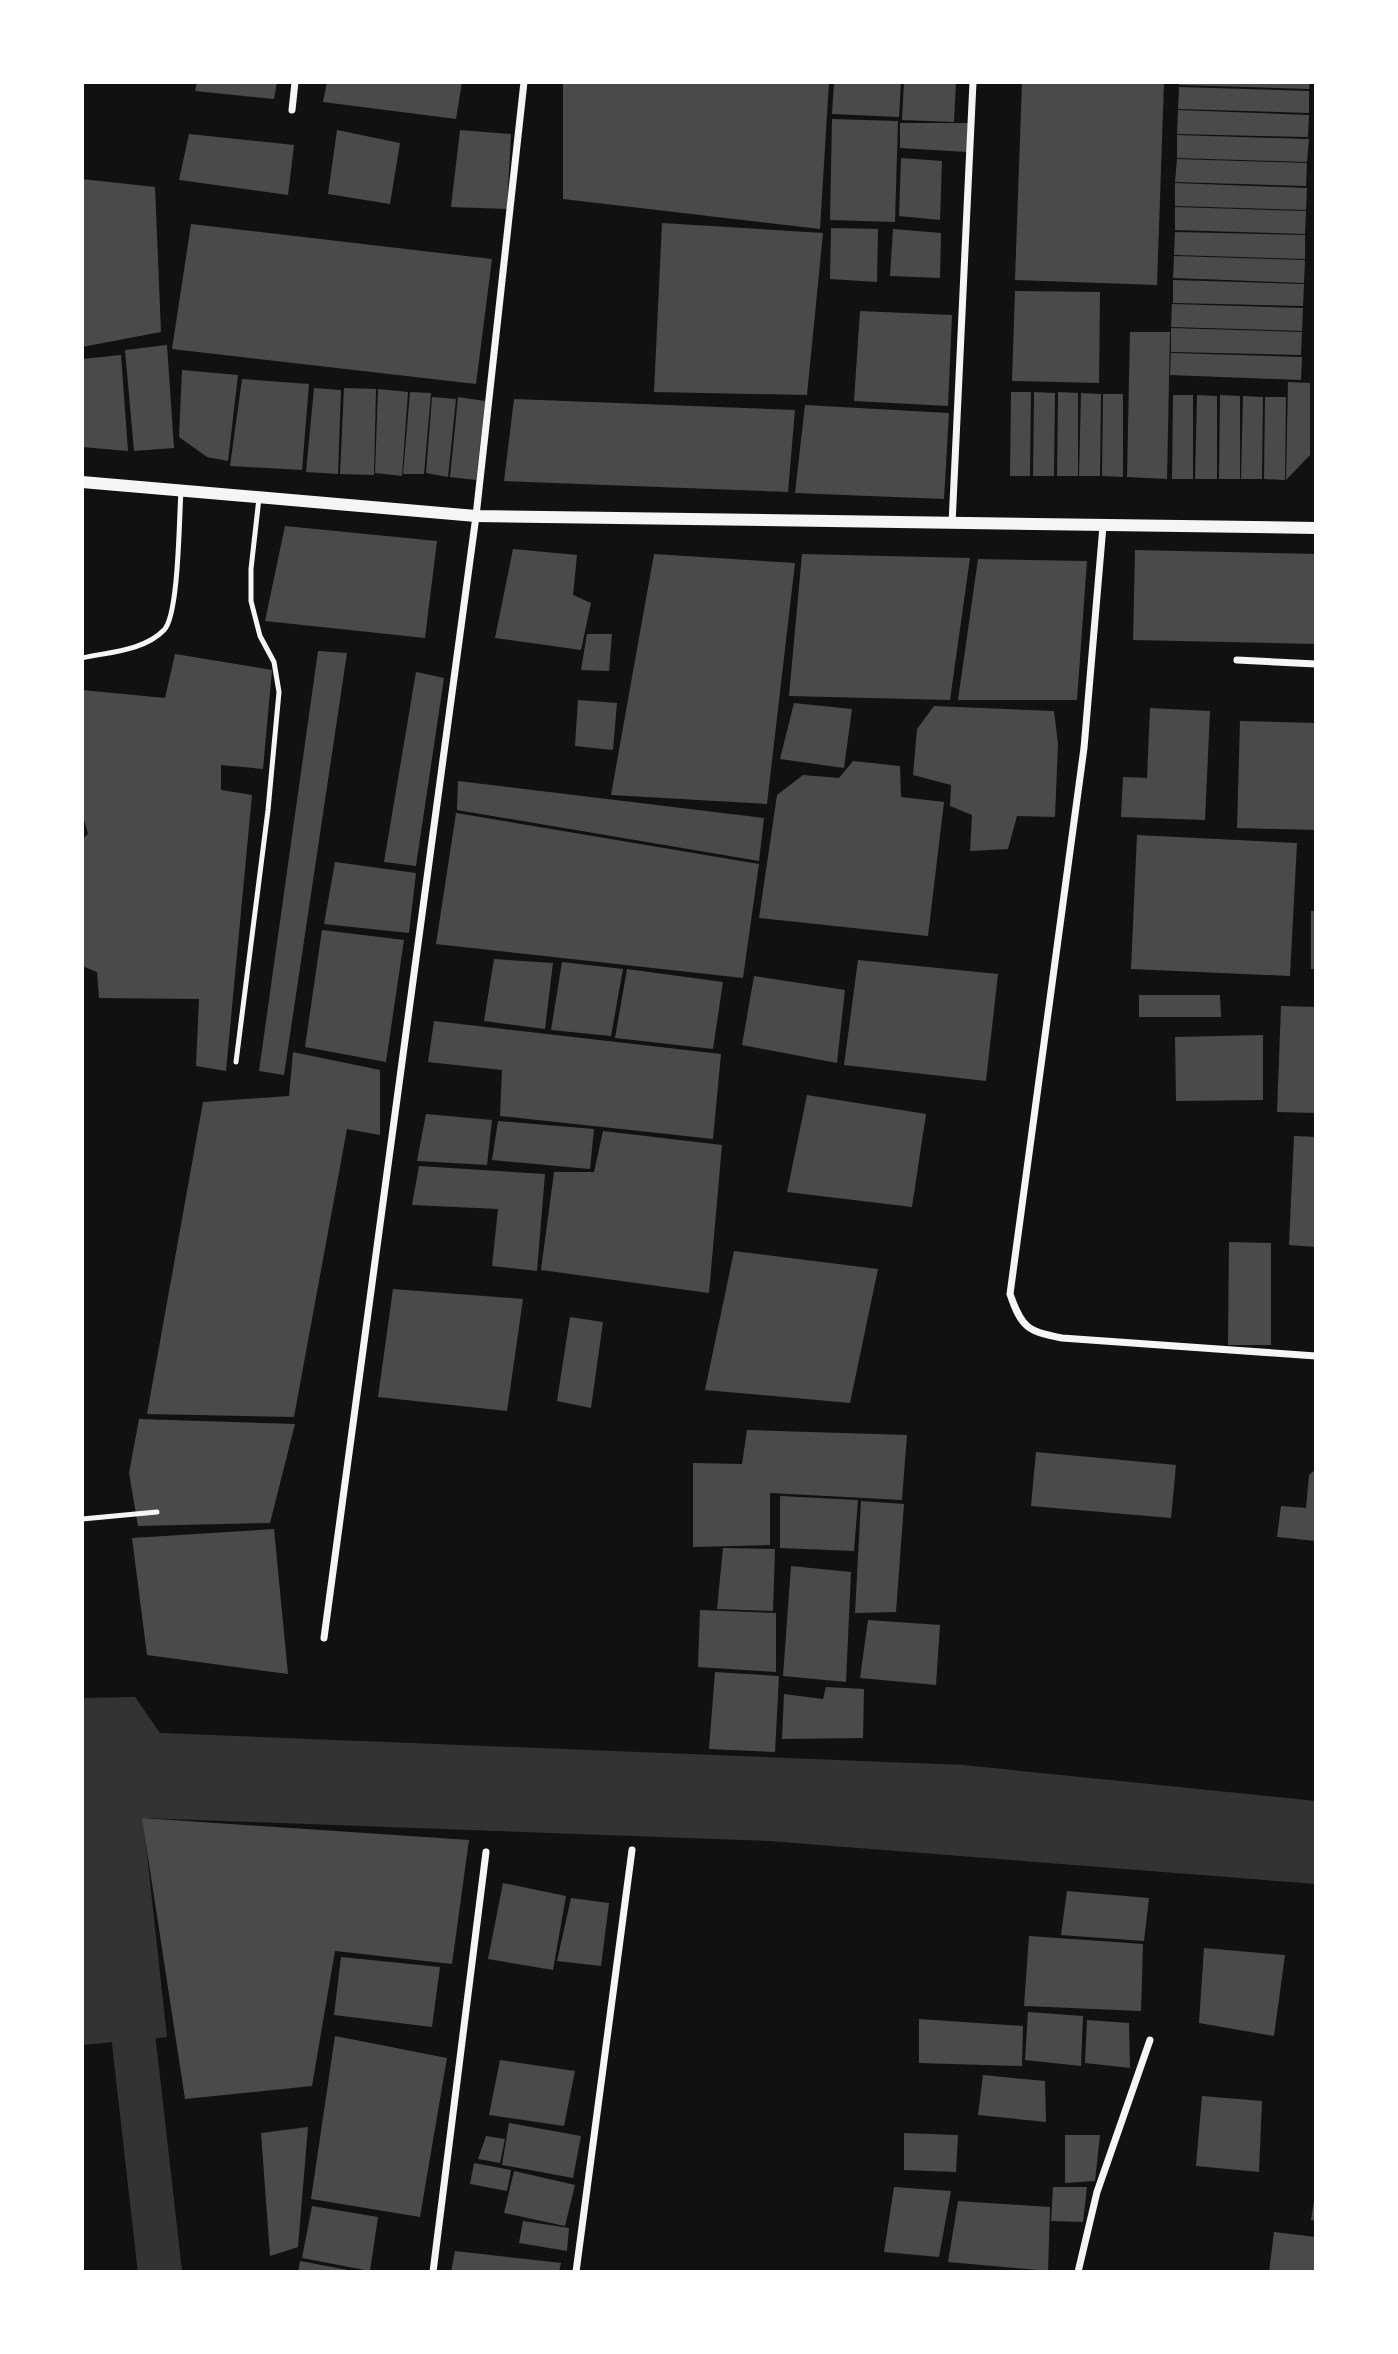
<svg xmlns="http://www.w3.org/2000/svg" width="1398" height="2354" font-family="Lato,sans-serif">
	<style>
		.water { fill: #333 }
		.lines { fill: none; stroke-linecap: round; stroke-linejoin: round }
		.canal { stroke: #333; stroke-width: 44 }
		.building { fill: #4a4a4a }
		.service { stroke: #f5f5f5; stroke-width: 5 }
		.minor { stroke: #f5f5f5; stroke-width: 7 }
		.tertiary { stroke: #f5f5f5; stroke-width: 12 }
	</style>
	<rect width="100%" height="100%" fill="#111"/>
	<!-- water -->
	<polygon class="water" points="135,1697 160,1733 963,1765 1316,1801 1316,1884 769,1841 143,1818 167,2037 82,2045 82,1698"/>
	<g class="lines">
		<!-- canal -->
		<polyline class="canal" points="127,1981 160,2272"/>
	</g>
	<!-- building -->
	<g class="building">
		<polygon points="197,82 277,82 274,99 195,91"/>
		<polygon points="327,82 462,82 456,119 323,102"/>
		<polygon points="563,82 829,82 820,229 563,199"/>
		<polygon points="834,82 901,82 899,117 832,114"/>
		<polygon points="904,82 956,82 954,122 902,120"/>
		<polygon points="1022,82 1164,82 1157,285 1015,280"/>
		<polygon points="1179,82 1310,82 1309,89 1179,85"/>
		<polygon points="1179,87 1309,91 1309,113 1178,109"/>
		<polygon points="1178,110 1309,115 1308,137 1177,134"/>
		<polygon points="832,119 898,121 895,222 830,220"/>
		<polygon points="900,123 968,123 967,152 900,148"/>
		<polygon points="337,130 400,143 390,204 328,194"/>
		<polygon points="460,130 511,134 507,209 451,207"/>
		<polygon points="189,134 294,145 288,195 179,180"/>
		<polygon points="1177,135 1309,139 1307,162 1177,158"/>
		<polygon points="901,158 942,161 940,220 899,216"/>
		<polygon points="1177,159 1307,163 1306,186 1175,182"/>
		<polygon points="82,179 155,187 161,332 82,347"/>
		<polygon points="1175,183 1307,188 1306,210 1175,206"/>
		<polygon points="1175,207 1306,211 1305,234 1175,230"/>
		<polygon points="662,223 823,233 807,395 654,392"/>
		<polygon points="191,224 492,259 476,384 172,349"/>
		<polygon points="831,228 878,229 877,282 830,279"/>
		<polygon points="893,229 941,233 940,278 890,276"/>
		<polygon points="1175,232 1305,235 1305,259 1174,255"/>
		<polygon points="1174,256 1305,260 1304,283 1173,278"/>
		<polygon points="1173,280 1304,284 1303,306 1173,303"/>
		<polygon points="1015,291 1100,292 1099,383 1012,381"/>
		<polygon points="1172,304 1303,308 1302,331 1171,327"/>
		<polygon points="860,311 952,315 948,406 854,401"/>
		<polygon points="1171,328 1302,332 1301,355 1171,352"/>
		<polygon points="1130,332 1170,332 1167,479 1127,477"/>
		<polygon points="167,345 174,448 134,451 125,350"/>
		<polygon points="1171,353 1302,357 1301,380 1170,375"/>
		<polygon points="121,355 128,451 82,447 82,359"/>
		<polygon points="182,370 238,375 228,461 207,457 179,437"/>
		<polygon points="242,379 309,384 302,470 230,466"/>
		<polygon points="1288,382 1310,383 1310,455 1286,480"/>
		<polygon points="314,388 341,390 338,474 306,472"/>
		<polygon points="344,388 376,389 374,475 340,474"/>
		<polygon points="378,389 408,392 402,476 375,473"/>
		<polygon points="410,392 431,393 424,474 403,474"/>
		<polygon points="1011,392 1031,392 1030,476 1010,476"/>
		<polygon points="1034,392 1055,393 1054,476 1033,476"/>
		<polygon points="1058,392 1078,393 1078,476 1057,476"/>
		<polygon points="1081,393 1101,394 1100,476 1079,476"/>
		<polygon points="1103,394 1123,394 1123,477 1102,476"/>
		<polygon points="1173,395 1193,395 1193,479 1172,479"/>
		<polygon points="1197,395 1217,396 1217,479 1195,479"/>
		<polygon points="1220,395 1240,396 1240,479 1219,479"/>
		<polygon points="1243,396 1263,397 1262,479 1241,479"/>
		<polygon points="432,397 456,399 448,477 426,473"/>
		<polygon points="458,397 485,401 476,480 450,477"/>
		<polygon points="1265,397 1286,397 1285,480 1264,479"/>
		<polygon points="514,399 795,410 788,492 504,481"/>
		<polygon points="805,405 949,413 944,499 795,493"/>
		<polygon points="285,526 437,541 425,638 265,621"/>
		<polygon points="513,549 577,555 573,595 591,603 581,650 495,638"/>
		<polygon points="1135,550 1316,554 1316,644 1133,640"/>
		<polygon points="654,554 795,563 767,804 611,795"/>
		<polygon points="802,554 970,558 950,700 789,696"/>
		<polygon points="978,559 1087,561 1077,700 958,700"/>
		<polygon points="587,634 612,634 609,671 581,670"/>
		<polygon points="318,651 347,653 284,1075 259,1071"/>
		<polygon points="175,654 272,670 263,769 221,765 221,790 252,795 226,1071 196,1066 199,999 99,998 97,972 82,966 82,839 88,834 82,813 82,690 165,698"/>
		<polygon points="416,672 444,678 416,866 384,862"/>
		<polygon points="578,700 617,703 613,750 575,746"/>
		<polygon points="794,703 852,709 844,768 780,759"/>
		<polygon points="934,706 1054,711 1058,744 1055,817 1017,816 1008,849 970,851 972,815 950,806 951,785 913,775 917,729"/>
		<polygon points="1150,708 1210,711 1205,820 1121,817 1123,777 1147,778"/>
		<polygon points="1240,721 1316,723 1316,830 1237,828"/>
		<polygon points="853,761 900,766 901,797 944,802 928,936 759,918 777,795 803,775 839,778"/>
		<polygon points="458,781 764,818 759,861 457,810"/>
		<polygon points="456,813 759,864 743,978 436,944"/>
		<polygon points="1137,835 1297,843 1290,976 1131,969"/>
		<polygon points="335,862 416,873 409,933 324,924"/>
		<rect x="1311" y="911" width="5" height="58"/>
		<polygon points="322,930 404,940 386,1062 305,1047"/>
		<polygon points="494,959 553,963 545,1029 484,1021"/>
		<polygon points="858,960 998,974 986,1081 844,1065"/>
		<polygon points="562,962 623,969 611,1036 551,1030"/>
		<polygon points="627,969 723,982 713,1049 615,1038"/>
		<polygon points="754,976 845,990 837,1063 742,1045"/>
		<polygon points="1139,995 1220,995 1221,1017 1139,1017"/>
		<polygon points="1281,1006 1316,1007 1316,1113 1277,1112"/>
		<polygon points="434,1021 721,1054 713,1139 500,1116 502,1070 428,1062"/>
		<polygon points="1263,1035 1263,1100 1176,1101 1175,1037"/>
		<polygon points="293,1052 380,1070 380,1135 347,1129 294,1417 147,1414 203,1102 289,1096"/>
		<polygon points="807,1095 926,1114 912,1207 787,1192"/>
		<polygon points="426,1114 492,1120 487,1165 417,1161"/>
		<polygon points="498,1121 594,1129 590,1169 492,1160"/>
		<polygon points="603,1131 722,1145 709,1293 541,1270 554,1172 594,1172"/>
		<polygon points="1294,1136 1316,1137 1316,1247 1289,1245"/>
		<polygon points="419,1166 545,1174 537,1271 492,1266 498,1209 412,1205"/>
		<polygon points="1229,1242 1271,1243 1271,1345 1228,1345"/>
		<polygon points="734,1251 878,1269 850,1403 705,1390"/>
		<polygon points="393,1289 523,1299 507,1411 378,1397"/>
		<polygon points="570,1317 603,1322 591,1408 557,1401"/>
		<polygon points="139,1419 295,1424 270,1523 138,1526 129,1473"/>
		<polygon points="747,1430 907,1435 902,1500 770,1493 770,1545 693,1547 693,1463 742,1464"/>
		<polygon points="1036,1452 1176,1465 1171,1518 1031,1506"/>
		<polygon points="1316,1469 1316,1541 1277,1537 1281,1506 1306,1508 1309,1475"/>
		<polygon points="780,1496 858,1500 854,1551 780,1548"/>
		<polygon points="861,1501 904,1504 896,1612 855,1613"/>
		<polygon points="274,1529 288,1674 147,1655 132,1538"/>
		<polygon points="723,1548 775,1549 773,1611 717,1609"/>
		<polygon points="791,1566 851,1572 846,1682 783,1676"/>
		<polygon points="700,1610 776,1613 776,1672 698,1667"/>
		<polygon points="868,1620 940,1625 936,1685 860,1678"/>
		<polygon points="715,1672 779,1676 775,1752 709,1749"/>
		<polygon points="826,1687 864,1689 863,1738 782,1739 784,1694 823,1699"/>
		<polygon points="142,1818 469,1840 452,1964 335,1951 312,2086 185,2099"/>
		<polygon points="503,1883 566,1896 553,1970 488,1959"/>
		<polygon points="1067,1891 1149,1898 1144,1941 1061,1935"/>
		<polygon points="571,1898 609,1903 601,1966 557,1961"/>
		<polygon points="1029,1936 1143,1944 1141,2011 1024,2006"/>
		<polygon points="1204,1948 1285,1955 1274,2036 1199,2023"/>
		<polygon points="341,1957 440,1967 432,2027 334,2015"/>
		<polygon points="1028,2012 1083,2016 1081,2066 1025,2060"/>
		<polygon points="919,2019 1023,2026 1022,2066 919,2063"/>
		<polygon points="1087,2020 1129,2023 1130,2068 1085,2063"/>
		<polygon points="335,2036 447,2058 420,2217 311,2199"/>
		<polygon points="500,2060 575,2071 564,2126 489,2115"/>
		<polygon points="983,2075 1045,2081 1046,2122 978,2115"/>
		<polygon points="1202,2096 1262,2101 1259,2172 1196,2166"/>
		<polygon points="509,2123 581,2136 573,2178 502,2165"/>
		<polygon points="308,2127 298,2247 270,2256 261,2133"/>
		<polygon points="904,2133 958,2135 956,2172 904,2170"/>
		<polygon points="1065,2135 1100,2135 1095,2181 1065,2183"/>
		<polygon points="486,2136 505,2139 500,2163 478,2159"/>
		<polygon points="474,2163 511,2170 507,2191 470,2184"/>
		<polygon points="514,2171 575,2185 565,2226 504,2213"/>
		<polygon points="894,2187 951,2191 939,2257 884,2252"/>
		<polygon points="1053,2187 1087,2187 1083,2222 1051,2221"/>
		<polygon points="1314,2200 1316,2200 1316,2221 1311,2220"/>
		<polygon points="958,2201 1050,2207 1048,2271 948,2262"/>
		<polygon points="312,2206 378,2217 370,2271 302,2258"/>
		<polygon points="523,2221 569,2228 567,2251 519,2243"/>
		<polygon points="1274,2232 1316,2237 1316,2272 1269,2272"/>
		<polygon points="455,2251 561,2263 559,2272 451,2272"/>
		<polygon points="300,2261 348,2270 348,2272 298,2272"/>
	</g>
	<g class="lines">
		<!-- service -->
		<g class="service">
			<path d="M82,658C108,652 144,651 164,630C179,615 179,517 181,491"/>
			<polyline points="236,1062 268,810 279,692 274,662 260,636 251,601 251,569 259,498"/>
			<polyline points="82,1519 157,1512"/>
		</g>
		<!-- minor -->
		<g class="minor">
			<polyline points="292,110 295,82"/>
			<polyline points="952,524 973,82"/>
			<path d="M1103,526L1084,748L1010,1294C1022,1329 1028,1331 1062,1338L1316,1356"/>
			<polyline points="1237,660 1316,664"/>
			<polyline points="324,1638 476,516 524,82"/>
			<polyline points="433,2272 486,1852"/>
			<polyline points="576,2272 632,1850"/>
			<polyline points="1078,2272 1097,2192 1150,2040"/>
		</g>
		<!-- tertiary -->
		<polyline class="tertiary" points="82,482 476,516 1316,528"/>
	</g>
	<!-- border -->
	<rect width="1398" height="2354" fill="none" stroke="#ffffff" stroke-width="168"/>
</svg>
